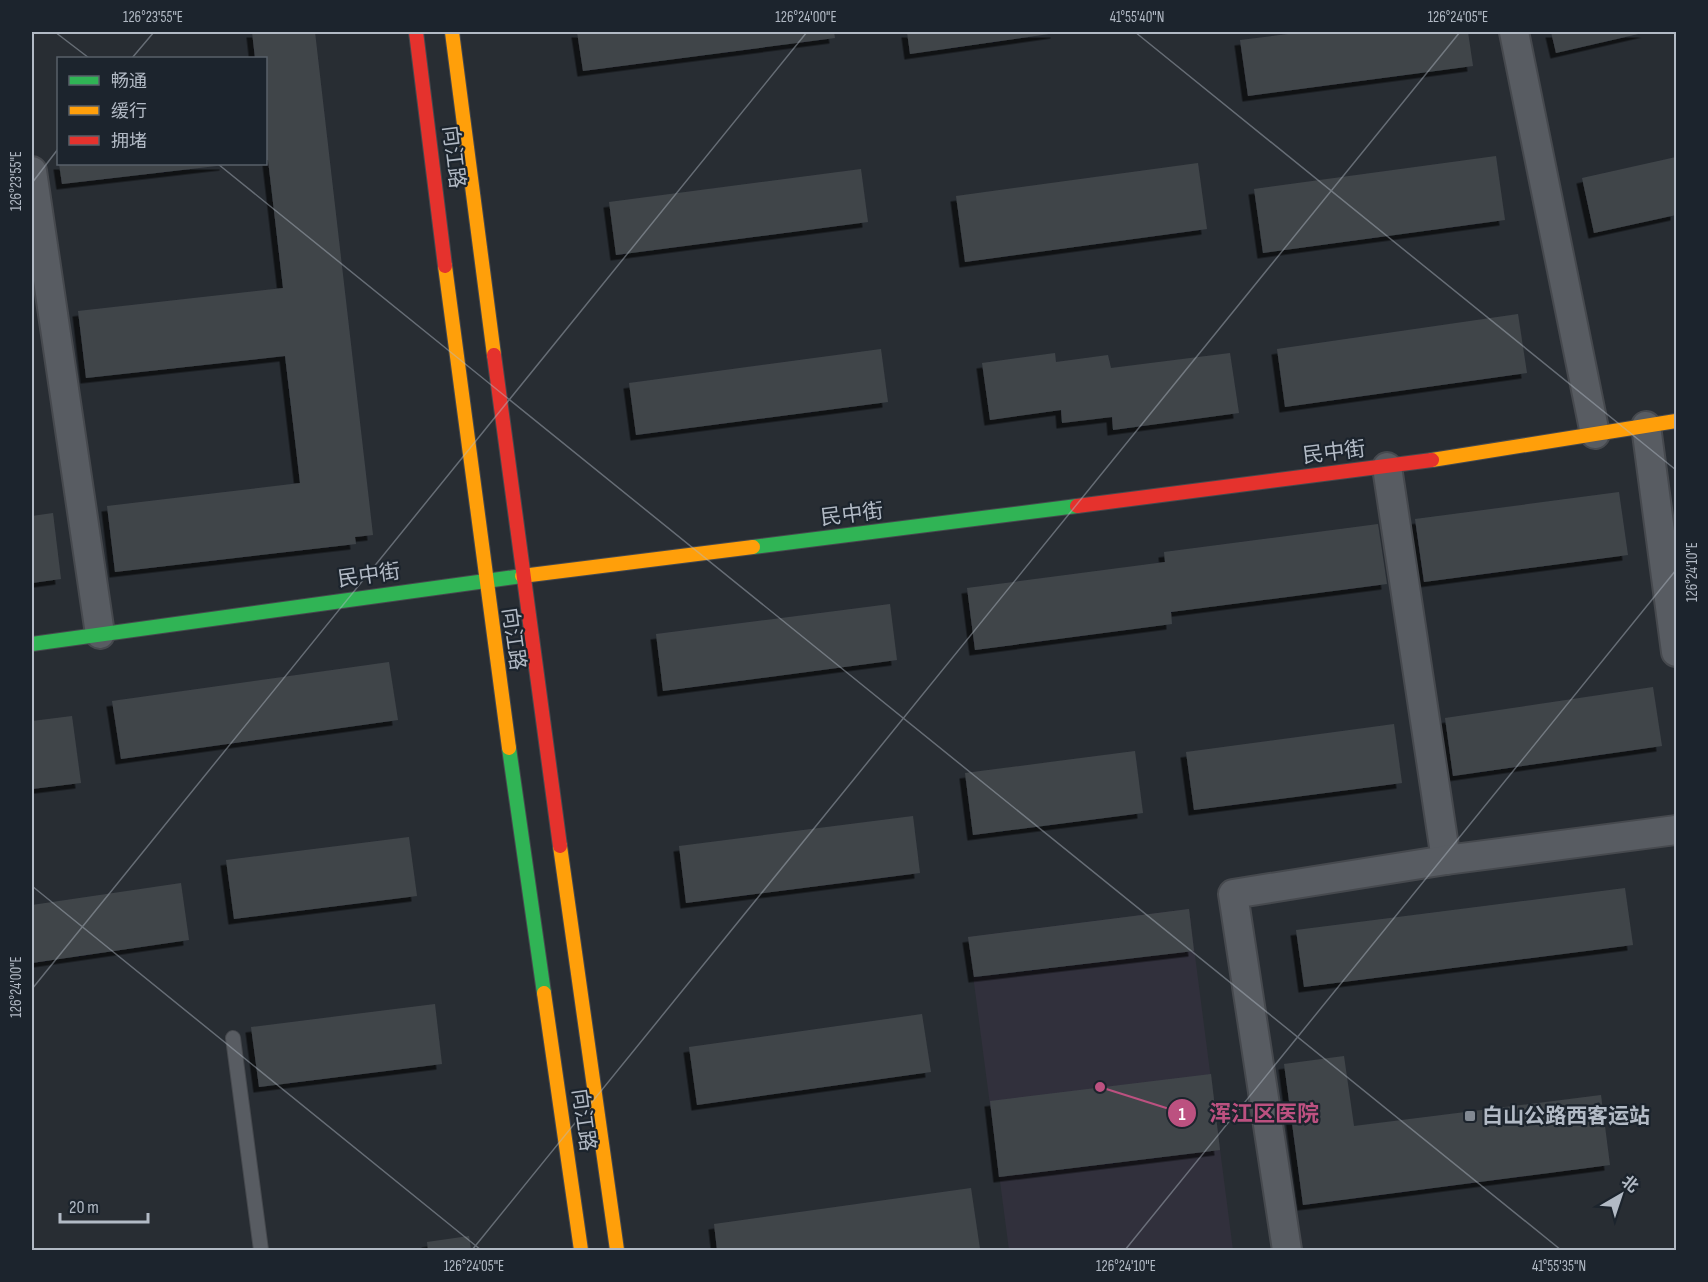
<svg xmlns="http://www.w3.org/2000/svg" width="1708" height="1282" font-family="'Sofia Sans Condensed','Noto Sans SC',sans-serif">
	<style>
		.medical { fill: #31303c }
		.building { fill: #40454a; filter: url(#shadow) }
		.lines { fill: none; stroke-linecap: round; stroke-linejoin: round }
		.lane-casing { stroke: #46494e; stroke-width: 16 }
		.street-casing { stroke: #46494e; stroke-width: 32 }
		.fast-casing { stroke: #46494e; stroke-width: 16 }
		.slow-casing { stroke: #46494e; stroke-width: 16 }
		.jam-casing { stroke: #46494e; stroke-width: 16 }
		.lane { stroke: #585c62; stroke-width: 14 }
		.street { stroke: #585c62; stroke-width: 28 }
		.fast { stroke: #30b455; stroke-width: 14 }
		.slow { stroke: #ff9f0a; stroke-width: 14 }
		.jam { stroke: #e5322d; stroke-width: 14 }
		.ticks { fill: none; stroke: #b2bac5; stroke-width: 1.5; stroke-opacity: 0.45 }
		.poi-dot { fill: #828992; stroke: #1c242d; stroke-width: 2 }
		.labels { text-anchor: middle; stroke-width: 4.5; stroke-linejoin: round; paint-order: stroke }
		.street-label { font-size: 21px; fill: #b2bac5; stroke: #1c242d }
		.poi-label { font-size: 21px; font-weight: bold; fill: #b2bac5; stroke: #1c242d; text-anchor: start }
		.leader { fill: none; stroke: #bc5180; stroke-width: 2 }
		.callout-dot { fill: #bc5180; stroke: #1c242d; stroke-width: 2 }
		.mark-label { font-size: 18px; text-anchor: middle; font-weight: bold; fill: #fff }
		.callout-label { font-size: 22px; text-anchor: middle; font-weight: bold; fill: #bc5180; stroke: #1c242d; stroke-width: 4.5; stroke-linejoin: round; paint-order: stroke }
		.neatline { fill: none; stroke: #b2bac5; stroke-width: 2 }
		.ticks-label { font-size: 15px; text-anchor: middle; fill: #b2bac5 }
	</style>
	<defs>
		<filter id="shadow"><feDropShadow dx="-5.5" dy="5.5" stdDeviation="0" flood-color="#0009"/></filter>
	</defs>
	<rect width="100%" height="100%" fill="#282d33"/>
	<!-- medical -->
	<polygon class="medical" points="1189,909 1233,1250 1009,1250 968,937"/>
	<!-- building -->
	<g class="building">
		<polygon points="252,32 315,32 373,535 355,537 356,544 115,572 107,506 300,483 285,356 86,378 78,311 283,288 268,160 266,160 266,58 255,58"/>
		<polygon points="577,32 834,32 835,38 583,71"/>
		<polygon points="907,32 1056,32 1056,33 910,54"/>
		<polygon points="1304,32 1468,32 1473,66 1248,96 1240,40"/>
		<polygon points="1551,32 1647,32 1556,53"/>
		<polygon points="1496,156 1505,220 1263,253 1254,189"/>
		<polygon points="1676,157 1676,215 1594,233 1582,178"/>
		<polygon points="1198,163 1207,229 965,262 956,196"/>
		<polygon points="59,164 225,164 225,165 62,184"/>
		<polygon points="861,169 868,222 616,255 609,202"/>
		<polygon points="1518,314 1527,373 1285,407 1277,349"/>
		<polygon points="881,349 888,402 636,435 629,383"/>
		<polygon points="1055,353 1056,362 1108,355 1111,368 1230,353 1239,413 1113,430 1112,417 1062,423 1061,410 990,420 982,363"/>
		<polygon points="1619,492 1628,555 1424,582 1415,519"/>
		<polygon points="53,513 61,579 32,583 32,516"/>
		<polygon points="1378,524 1387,584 1171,612 1172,624 975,650 967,588 1165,562 1164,552"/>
		<polygon points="890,604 897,660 663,691 656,634"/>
		<polygon points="389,662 398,720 121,759 112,701"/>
		<polygon points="1653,687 1662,746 1453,776 1445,718"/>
		<polygon points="72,716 81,783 32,789 32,721"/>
		<polygon points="1394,724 1402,783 1194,810 1186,752"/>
		<polygon points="1135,751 1143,813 973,835 965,773"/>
		<polygon points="913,816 920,873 686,903 679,846"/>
		<polygon points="409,837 417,896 234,919 226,860"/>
		<polygon points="181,883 189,940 32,963 32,905"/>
		<polygon points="1625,888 1633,945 1304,987 1296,930"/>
		<polygon points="1189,909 1194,951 974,977 968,937"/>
		<polygon points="435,1004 442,1064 259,1087 251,1027"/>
		<polygon points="922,1014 931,1072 697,1105 689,1047"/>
		<polygon points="1344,1056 1354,1126 1601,1095 1610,1165 1303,1205 1284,1064"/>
		<polygon points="1211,1074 1220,1150 999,1177 990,1101"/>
		<polygon points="971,1188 980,1249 717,1250 714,1224"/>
		<polygon points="469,1236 471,1250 428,1250 427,1242"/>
	</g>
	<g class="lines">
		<!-- lane casing -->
		<g class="lane-casing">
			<polyline id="lane" points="233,1038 261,1250"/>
		</g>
		<!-- street casing -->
		<g class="street-casing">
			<g id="street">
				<polyline points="1514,32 1595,434"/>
				<polyline points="32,171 100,634"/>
				<polyline points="1646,426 1676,652"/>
				<polyline points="1387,467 1446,860"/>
				<polyline points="1287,1250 1233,894 1446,860 1676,830"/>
			</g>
		</g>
		<!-- fast casing -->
		<g class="fast-casing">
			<g id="fast">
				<polyline points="753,547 1077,506"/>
				<polyline points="32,644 522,576"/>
				<polyline points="509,748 544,993"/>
			</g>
		</g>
		<!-- slow casing -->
		<g class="slow-casing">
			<g id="slow">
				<polyline points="452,32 494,355"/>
				<polyline points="445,266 509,748"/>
				<polyline points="1432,460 1676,421"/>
				<polyline points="522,576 753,547"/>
				<polyline points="560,846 617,1250"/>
				<polyline points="544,993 581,1250"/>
			</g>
		</g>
		<!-- jam casing -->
		<g class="jam-casing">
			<g id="jam">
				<polyline points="416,32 445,266"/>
				<polyline points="494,355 560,846"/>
				<polyline points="1077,506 1432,460"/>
			</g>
		</g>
		<!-- lane -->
		<use href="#lane" class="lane"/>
		<!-- street -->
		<use href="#street" class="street"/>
		<!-- fast -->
		<use href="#fast" class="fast"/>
		<!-- slow -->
		<use href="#slow" class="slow"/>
		<!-- jam -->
		<use href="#jam" class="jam"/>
	</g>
	<!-- ticks -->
	<path class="ticks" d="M55,32L89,58M1135,32L1676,470M132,58L154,32M218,164L1561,1250M32,183L58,149M32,886L481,1250M32,989L807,32M472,1250L1460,32M1125,1250L1676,570"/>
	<!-- markers -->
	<rect class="poi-dot" x="1464" y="1110" width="12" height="12" rx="3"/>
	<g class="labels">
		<!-- street labels -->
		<g class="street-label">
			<text transform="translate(454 157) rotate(83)" y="7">向江路</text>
			<text transform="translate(1334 452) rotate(-7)" y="7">民中街</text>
			<text transform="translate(852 514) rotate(-7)" y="7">民中街</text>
			<text transform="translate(369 575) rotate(-8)" y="7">民中街</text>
			<text transform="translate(514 639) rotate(82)" y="7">向江路</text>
			<text transform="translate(584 1120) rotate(82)" y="7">向江路</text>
		</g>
		<!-- poi labels -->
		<g class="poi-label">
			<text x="1482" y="1123">白山公路西客运站</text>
		</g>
	</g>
	<!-- callouts -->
	<path class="leader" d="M1100 1087L1182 1113"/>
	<g class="callout-dot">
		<circle cx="1100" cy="1087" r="6"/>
		<circle cx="1182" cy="1113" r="15"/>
	</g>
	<g class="mark-label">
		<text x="1182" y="1120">1</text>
	</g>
	<g class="callout-label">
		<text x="1264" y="1121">浑江区医院</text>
	</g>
	<!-- border -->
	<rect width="1708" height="1282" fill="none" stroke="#1c242d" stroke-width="66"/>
	<!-- legend -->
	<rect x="57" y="57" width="210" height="108" fill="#1c242d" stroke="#58606a" stroke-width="1.5"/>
	<rect x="69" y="76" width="30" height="9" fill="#30b455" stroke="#58606a" stroke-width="1.5"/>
	<text x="111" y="87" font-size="18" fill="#b2bac5">畅通</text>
	<rect x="69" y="106" width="30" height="9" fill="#ff9f0a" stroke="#58606a" stroke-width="1.5"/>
	<text x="111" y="117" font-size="18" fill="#b2bac5">缓行</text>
	<rect x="69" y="136" width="30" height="9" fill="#e5322d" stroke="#58606a" stroke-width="1.5"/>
	<text x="111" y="147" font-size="18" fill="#b2bac5">拥堵</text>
	<!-- north arrow -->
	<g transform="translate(1621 1195) rotate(39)" stroke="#1c242d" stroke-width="4.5" paint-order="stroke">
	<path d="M0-4.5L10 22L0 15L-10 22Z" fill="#b2bac5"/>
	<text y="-9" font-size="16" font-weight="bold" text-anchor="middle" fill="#b2bac5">北</text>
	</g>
	<!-- scale -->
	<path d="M60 1213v9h88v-9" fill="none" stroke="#b2bac5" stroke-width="3"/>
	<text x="69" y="1213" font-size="18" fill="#b2bac5" stroke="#1c242d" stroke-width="4.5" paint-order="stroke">20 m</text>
	<rect x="33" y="33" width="1642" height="1216" class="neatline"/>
	<g class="ticks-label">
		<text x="153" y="22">126°23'55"E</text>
		<text x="806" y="22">126°24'00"E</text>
		<text x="1137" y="22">41°55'40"N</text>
		<text x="1458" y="22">126°24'05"E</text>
		<text transform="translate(16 181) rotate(-90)" y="5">126°23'55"E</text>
		<text transform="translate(1692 572) rotate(-90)" y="5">126°24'10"E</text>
		<text transform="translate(16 987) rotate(-90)" y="5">126°24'00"E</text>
		<text x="474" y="1271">126°24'05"E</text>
		<text x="1126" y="1271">126°24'10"E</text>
		<text x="1559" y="1271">41°55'35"N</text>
	</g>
</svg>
